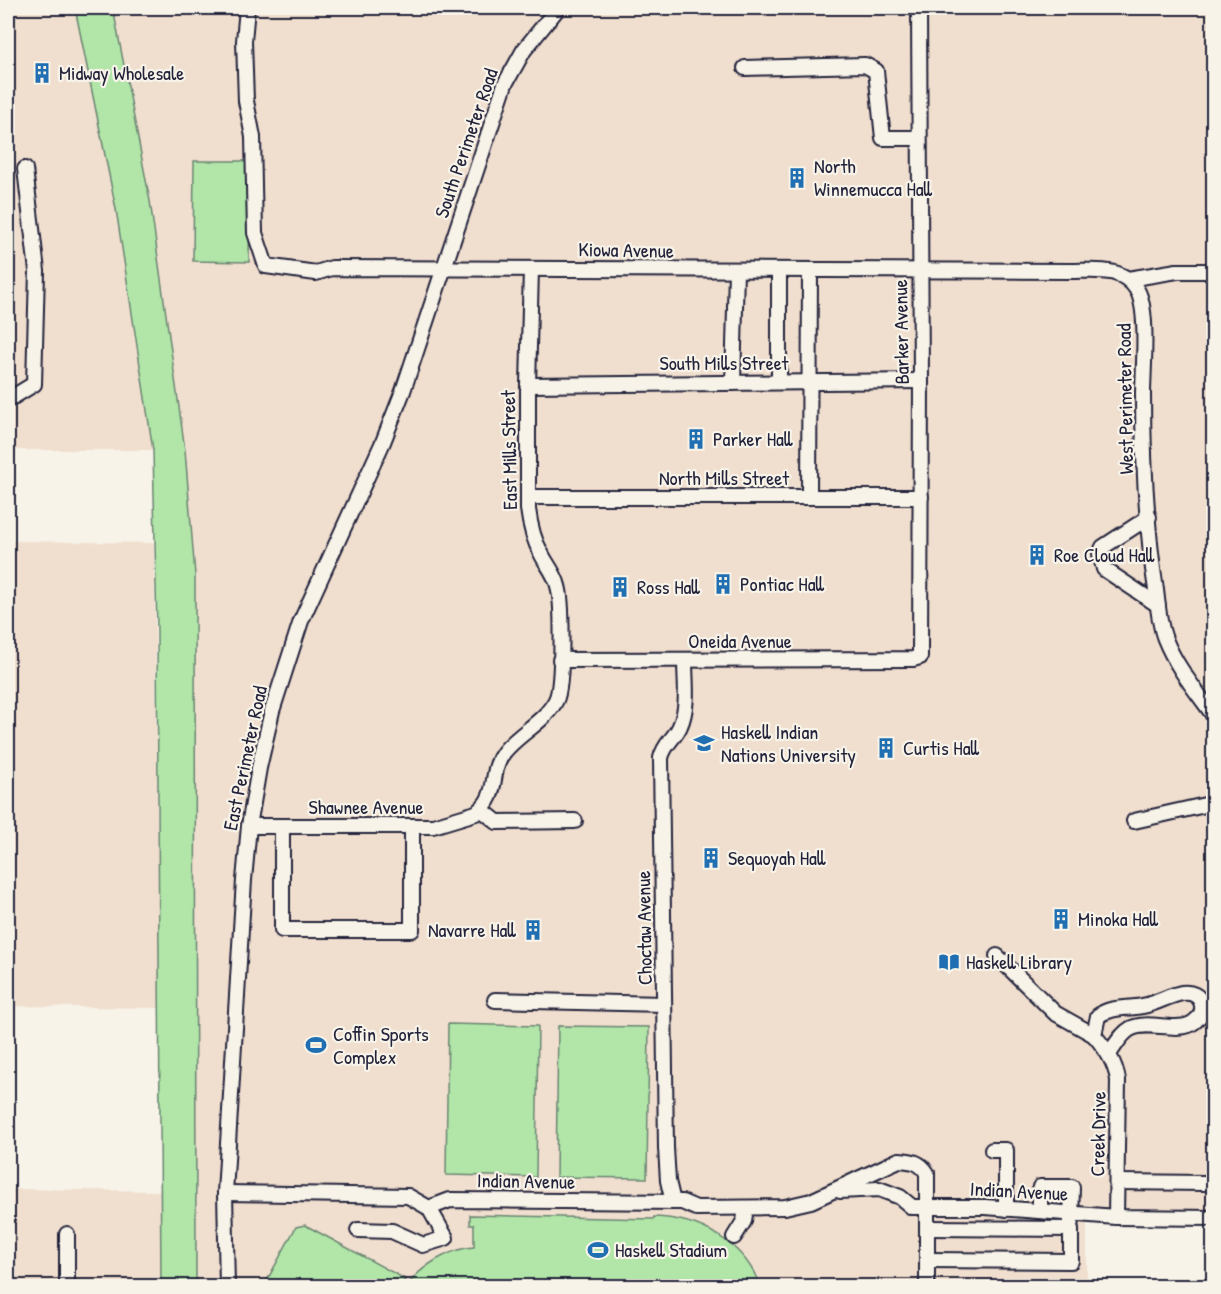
<svg xmlns="http://www.w3.org/2000/svg" width="1221" height="1294" font-family="'Patrick Hand',sans-serif">
	<style>
		.built { fill: #f0dece }
		.green { fill: #b1e6a8; stroke: #6a8472; stroke-width: 1.5 }
		.lines { fill: none; stroke-linecap: round; stroke-linejoin: round }
		.minor-casing { stroke: #22223b; stroke-width: 18 }
		.minor { stroke: #f7f3e8; stroke-width: 14 }
		.labels { text-anchor: middle; stroke-width: 4.5; stroke-linejoin: round; paint-order: stroke }
		.poi-label { font-size: 20px; fill: #22223b; stroke: #f7f3e8; text-anchor: start }
		.street-label { font-size: 20px; fill: #22223b; stroke: #f7f3e8 }
	</style>
	<rect width="100%" height="100%" fill="#f7f3e8"/>
	<filter id="ink" filterUnits="userSpaceOnUse"><feTurbulence type="fractalNoise" baseFrequency=".0167" numOctaves="2"/><feDisplacementMap in="SourceGraphic" scale="12" xChannelSelector="R" yChannelSelector="G"/><feConvolveMatrix kernelMatrix="1 2 1 2 8 2 1 2 1" color-interpolation-filters="sRGB"/></filter>
	<g filter="url(#ink)">
		<!-- built -->
		<g class="built">
			<polygon points="8,8 1213,8 1213,1210 1087,1208 1087,1286 196,1286 195,575 185,450 167,448 153,450 8,450"/>
			<polygon points="8,541 154,543 160,1008 8,1006"/>
			<polygon points="8,1189 161,1191 161,1286 8,1286"/>
		</g>
		<!-- green -->
		<g class="green">
			<polygon points="75,8 113,8 150,201 185,450 195,575 196,1286 161,1286 157,631 153,450 116,209"/>
			<polygon points="194,161 250,161 249,262 193,261"/>
			<polygon points="448,1024 538,1026 536,1177 446,1175"/>
			<polygon points="558,1026 649,1027 647,1178 556,1177"/>
			<path d="M470,1215L653,1219L654,1217C699,1218 744,1242 760,1286H407C421,1266 449,1249 474,1247V1225H470Z"/>
			<polygon points="305,1225 405,1279 402,1286 264,1286 296,1227"/>
		</g>
		<g class="lines">
			<!-- minor casing -->
			<g class="minor-casing">
				<g id="minor">
					<path d="M247,8L244,41L246,101L253,137L255,233L266,266L316,273L332,268L1071,271C1095,271 1123,266 1137,290C1149,310 1143,370 1143,394C1143,459 1146,526 1156,590C1158,606 1159,624 1165,639C1176,667 1197,692 1214,716"/>
					<polyline points="745,68 865,65 876,71 883,138 919,138"/>
					<polyline points="1128,279 1177,271 1214,271"/>
					<polyline points="779,382 779,271"/>
					<polyline points="733,383 736,271"/>
					<polyline points="528,385 921,381"/>
					<polyline points="8,400 34,384 37,271 25,169"/>
					<polyline points="528,497 921,497"/>
					<polyline points="809,497 810,271"/>
					<polyline points="1149,517 1103,547 1100,554 1104,569 1158,605"/>
					<polyline points="560,660 913,659 920,657 921,381 919,8"/>
					<polyline points="481,809 497,822 575,821"/>
					<polyline points="1134,821 1214,803"/>
					<path d="M249,826H433L476,813C501,795 488,772 504,752C519,733 545,722 556,700C563,686 563,602 558,586C555,573 546,564 541,553C533,539 530,525 528,509V385L531,269"/>
					<polyline points="282,826 282,930 412,930 412,826"/>
					<polyline points="997,956 1055,1013 1094,1035"/>
					<polyline points="495,1000 664,1004"/>
					<path d="M1109,1054C1115,1046 1121,1034 1130,1029C1146,1019 1179,1034 1194,1022C1209,1011 1202,990 1182,993C1170,995 1159,1002 1147,1005C1129,1010 1113,1005 1098,1016L1094,1035C1106,1049 1115,1062 1118,1080L1116,1217"/>
					<polyline points="992,1150 1006,1150 1006,1209"/>
					<polyline points="1117,1182 1205,1183"/>
					<polyline points="840,1191 879,1189 900,1197 912,1207 985,1207 1116,1217 1214,1218"/>
					<path d="M225,1193L408,1196L429,1208L450,1200L682,1202L696,1208L785,1207L811,1201L899,1160C913,1161 920,1162 927,1173V1286"/>
					<path d="M673,1202L668,1181L666,1148L661,758C664,744 675,738 680,726C689,706 685,682 685,661"/>
					<polyline points="1040,1211 1040,1187 1072,1187 1071,1222"/>
					<polyline points="358,1230 392,1231 423,1245 446,1238 429,1208"/>
					<polyline points="734,1237 744,1221 746,1208"/>
					<polyline points="927,1260 1071,1261 1071,1229 927,1228"/>
					<polyline points="67,1286 67,1234"/>
					<polyline points="227,1286 225,1193 244,880 249,826 259,768 272,711 301,621 383,442 403,391 505,84 524,50 558,8"/>
				</g>
			</g>
			<!-- minor -->
			<use href="#minor" class="minor"/>
		</g>
	</g>
	<!-- icons -->
	<defs>
		<g id="building-bare" transform="scale(1.62)"><path d="M-4-6H4V6H1V3H-1V6H-4ZM-2.5-4.3h1.7v1.8h-1.7ZM.8-4.3h1.7v1.8H.8ZM-2.5-1h1.7V.8h-1.7ZM.8-1h1.7V.8H.8Z" fill="#1f6fb2" stroke="#f7f3e8" stroke-width="2.5" paint-order="stroke"/></g>
		<g id="university-bare" transform="scale(1.62)"><path d="M0-5L7-2L0 1L-7-2ZM-4 1L0 2.5L4 1V4Q0 6-4 4Z" fill="#1f6fb2" stroke="#f7f3e8" stroke-width="2.5" paint-order="stroke"/></g>
		<g id="library-bare" transform="scale(1.62)"><path d="M-6-4Q-3-5.5-.7-3.5V5Q-3 3-6 4ZM6-4Q3-5.5 .7-3.5V5Q3 3 6 4Z" fill="#1f6fb2" stroke="#f7f3e8" stroke-width="2.5" paint-order="stroke"/></g>
		<g id="stadium-bare" transform="scale(1.62)"><path d="M0-5a6.5 5 0 1 0 0 10a6.5 5 0 1 0 0-10ZM-3.5-1.8h7v3.6h-7Z" fill="#1f6fb2" stroke="#f7f3e8" stroke-width="2.5" paint-order="stroke"/></g>
	</defs>
	<g fill-rule="evenodd">
		<use href="#building-bare" x="42" y="73"/>
		<use href="#building-bare" x="797" y="178"/>
		<use href="#building-bare" x="696" y="439"/>
		<use href="#building-bare" x="1037" y="555"/>
		<use href="#building-bare" x="723" y="584"/>
		<use href="#building-bare" x="620" y="587"/>
		<use href="#university-bare" x="704" y="743"/>
		<use href="#building-bare" x="886" y="748"/>
		<use href="#building-bare" x="711" y="858"/>
		<use href="#building-bare" x="1061" y="919"/>
		<use href="#building-bare" x="533" y="930"/>
		<use href="#library-bare" x="949" y="962"/>
		<use href="#stadium-bare" x="316" y="1045"/>
		<use href="#stadium-bare" x="598" y="1250"/>
	</g>
	<g class="labels">
		<!-- poi labels -->
		<g class="poi-label">
			<text x="59" y="80">Midway Wholesale</text>
			<text x="814" y="173">North<tspan x="814" dy="23">Winnemucca Hall</tspan></text>
			<text x="713" y="446">Parker Hall</text>
			<text x="1054" y="562">Roe Cloud Hall</text>
			<text x="740" y="591">Pontiac Hall</text>
			<text x="637" y="594">Ross Hall</text>
			<text x="721" y="739">Haskell Indian<tspan x="721" dy="23">Nations University</tspan></text>
			<text x="903" y="755">Curtis Hall</text>
			<text x="728" y="865">Sequoyah Hall</text>
			<text x="1078" y="926">Minoka Hall</text>
			<text x="516" y="937" text-anchor="end">Navarre Hall</text>
			<text x="966" y="969">Haskell Library</text>
			<text x="333" y="1041">Coffin Sports<tspan x="333" dy="23">Complex</tspan></text>
			<text x="615" y="1257">Haskell Stadium</text>
		</g>
		<!-- street labels -->
		<g class="street-label">
			<text transform="translate(466 143) rotate(-71)" y="7">South Perimeter Road</text>
			<text transform="translate(626 250) rotate(1)" y="7">Kiowa Avenue</text>
			<text transform="translate(901 332) rotate(-91)" y="7">Barker Avenue</text>
			<text x="724" y="370">South Mills Street</text>
			<text transform="translate(1125 399) rotate(-91)" y="7">West Perimeter Road</text>
			<text transform="translate(509 450) rotate(-91)" y="7">East Mills Street</text>
			<text x="724" y="485">North Mills Street</text>
			<text x="740" y="648">Oneida Avenue</text>
			<text transform="translate(245 758) rotate(-78)" y="7">East Perimeter Road</text>
			<text x="366" y="814">Shawnee Avenue</text>
			<text transform="translate(644 928) rotate(-91)" y="7">Choctaw Avenue</text>
			<text transform="translate(1098 1134) rotate(-89)" y="7">Creek Drive</text>
			<text transform="translate(526 1181) rotate(1)" y="7">Indian Avenue</text>
			<text transform="translate(1019 1191) rotate(3)" y="7">Indian Avenue</text>
		</g>
	</g>
	<!-- margin -->
	<rect width="1221" height="1294" fill="none" stroke="#f7f3e8" stroke-width="30"/>
	<rect x="15" y="15" width="1191" height="1264" fill="none" stroke="#22223b" stroke-width="2" filter="url(#ink)"/>
</svg>
